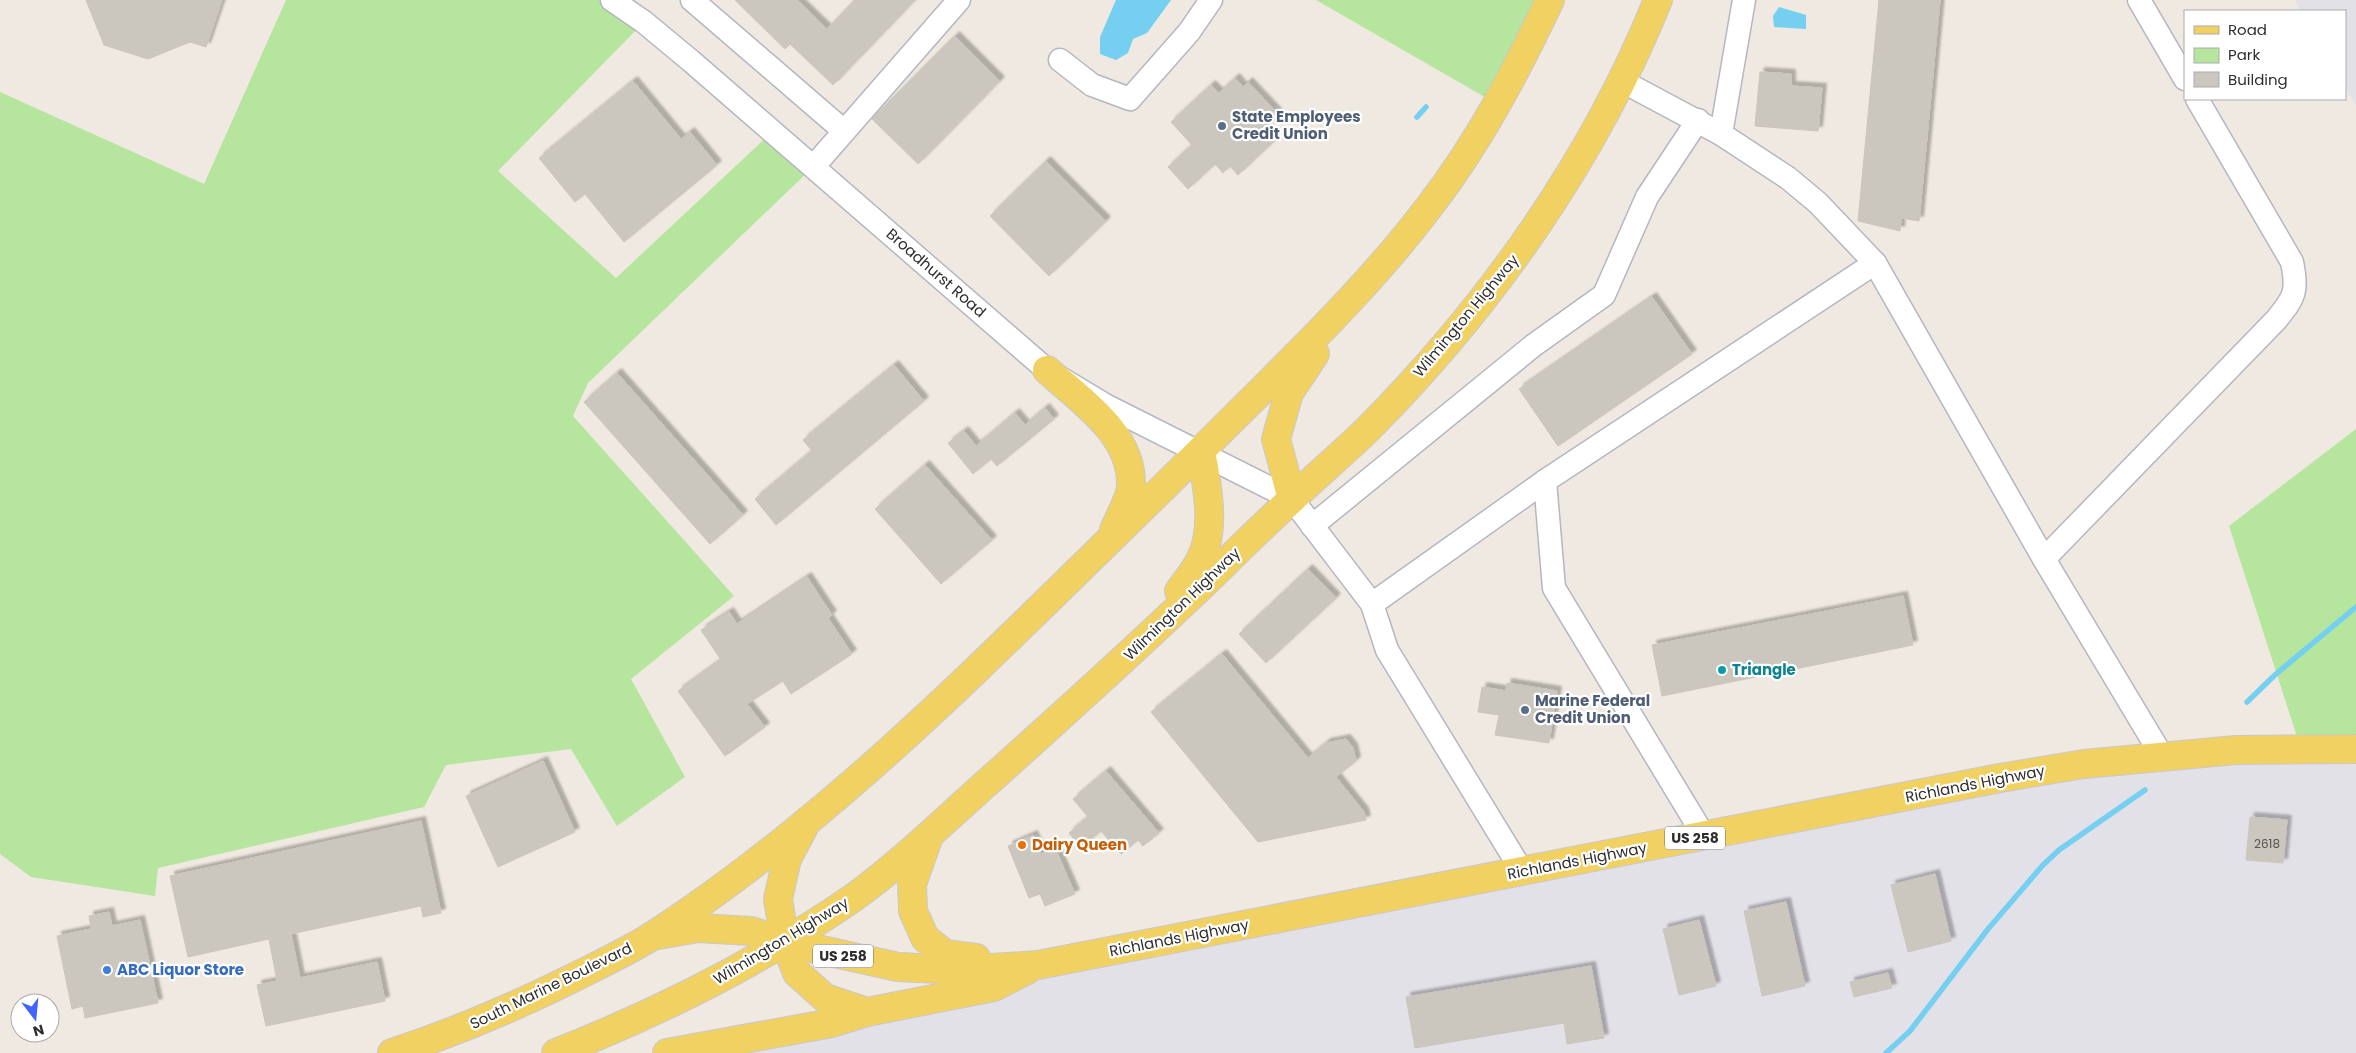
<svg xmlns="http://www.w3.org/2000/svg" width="2356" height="1053" font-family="Poppins,sans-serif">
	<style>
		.industrial { fill: #e3e1e8 }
		.green { fill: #b6e59e }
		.water { fill: #75cff0 }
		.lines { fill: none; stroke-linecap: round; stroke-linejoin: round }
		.stream { stroke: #75cff0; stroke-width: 5.5 }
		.building { fill: #cbc7bf; stroke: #cbc5ba; filter: url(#shadow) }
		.minor-casing { stroke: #b4b7c1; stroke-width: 25 }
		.major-casing { stroke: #c9c9c9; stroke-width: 30 }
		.minor { stroke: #fff; stroke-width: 22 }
		.major { stroke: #f2d163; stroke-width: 28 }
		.service-dot { fill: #5c6f8a; stroke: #fff; stroke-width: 2 }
		.culture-dot { fill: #0f9aa8; stroke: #fff; stroke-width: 2 }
		.food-dot { fill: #e8710a; stroke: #fff; stroke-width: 2 }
		.shop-dot { fill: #3f7fe0; stroke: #fff; stroke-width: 2 }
		.labels { text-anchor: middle; stroke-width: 4.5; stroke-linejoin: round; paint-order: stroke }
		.number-label { font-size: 12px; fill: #555452 }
		.shield { fill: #fff; stroke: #6d6d6d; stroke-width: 1 }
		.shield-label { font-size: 14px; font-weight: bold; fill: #2e2e2e }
		.service-label { font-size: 15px; font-weight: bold; fill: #4e5e75; stroke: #fff; text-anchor: start }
		.street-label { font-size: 15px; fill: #2e2e2e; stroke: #fff }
		.culture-label { font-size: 15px; font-weight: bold; fill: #0d838f; stroke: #fff; text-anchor: start }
		.food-label { font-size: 15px; font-weight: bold; fill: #c56008; stroke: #fff; text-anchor: start }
		.shop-label { font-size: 15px; font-weight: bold; fill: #366cbe; stroke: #fff; text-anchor: start }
	</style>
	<defs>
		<filter id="shadow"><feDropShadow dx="4.5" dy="-4.5" stdDeviation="1" flood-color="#0004"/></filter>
	</defs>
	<rect width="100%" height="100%" fill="#efe9e1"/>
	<!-- industrial -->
	<g class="industrial">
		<polygon points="2295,0 2356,0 2356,105 2345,88 2345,11 2301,11"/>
		<polygon points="2356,749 2356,1053 667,1053 2084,764"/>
	</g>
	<!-- green -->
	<g class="green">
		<polygon points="286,0 612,0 644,22 498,171 616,278 773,131 814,166 588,383 573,416 734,596 631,679 685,777 617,826 571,749 446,765 424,807 158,868 155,896 31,877 0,854 0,92 204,184"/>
		<polygon points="1316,0 1550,0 1497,104"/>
		<polygon points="2356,429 2356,749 2301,749 2229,526"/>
	</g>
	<!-- water -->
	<g class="water">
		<polygon points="1116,0 1171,0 1147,33 1133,39 1128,53 1116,60 1100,54 1100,37"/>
		<polygon points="1779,7 1806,15 1806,29 1774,27 1773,16"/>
	</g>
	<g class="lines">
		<!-- stream -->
		<g class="stream">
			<polyline points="1417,117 1426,107"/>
			<polyline points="2247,702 2276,674 2356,607"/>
			<polyline points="1886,1053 1910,1031 1988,929 2043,865 2059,850 2145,790"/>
		</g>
	</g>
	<!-- building -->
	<g class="building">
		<polygon points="86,0 222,0 206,47 190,42 148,59 104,45"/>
		<polygon points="735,0 797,0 827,29 855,0 915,0 833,85 790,44 785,49"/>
		<polygon points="1879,0 1940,0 1919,221 1901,218 1900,231 1858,221"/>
		<polygon points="955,36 1000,81 918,164 872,119"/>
		<polygon points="1760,72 1791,74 1791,86 1822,88 1818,131 1755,126"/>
		<polygon points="1235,78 1243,87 1248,82 1279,115 1262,132 1272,143 1238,175 1230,166 1223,173 1215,164 1188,189 1168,167 1192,145 1171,122 1211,85 1219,93"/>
		<polygon points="633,81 681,139 690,132 717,165 624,242 585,194 575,202 539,158"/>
		<polygon points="1046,161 1106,221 1049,276 990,216"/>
		<polygon points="1652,297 1692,354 1558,446 1519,389"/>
		<polygon points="894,365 924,401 776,525 755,499 812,451 803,440"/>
		<polygon points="617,373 743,515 710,544 584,402"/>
		<polygon points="1045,408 1054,419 997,466 991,459 973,474 948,443 964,431 976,446 1015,413 1025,425"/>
		<polygon points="925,465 992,540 941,584 875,509"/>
		<polygon points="1308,569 1336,598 1266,663 1239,634"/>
		<polygon points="807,577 832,615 828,618 852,654 791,694 783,681 747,704 765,727 725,756 678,691 721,660 701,630 729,612 737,624"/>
		<polygon points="1903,596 1913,645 1662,696 1652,645"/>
		<polygon points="1222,654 1308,758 1326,743 1346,739 1353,748 1356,761 1336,777 1364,812 1366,820 1258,842 1151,712"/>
		<polygon points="1507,683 1557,691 1549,743 1495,735 1499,715 1478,712 1482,687 1506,691"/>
		<polygon points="543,761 575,832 498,867 466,796"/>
		<polygon points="1106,771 1159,833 1143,846 1138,840 1121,854 1101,831 1081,848 1069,833 1088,817 1073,799"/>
		<polygon points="2250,817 2287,820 2283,863 2246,860"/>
		<polygon points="421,821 441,913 423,917 421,906 291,934 300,978 377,962 385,1001 266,1026 257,985 277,981 269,939 188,957 170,876"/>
		<polygon points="1033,835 1041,854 1055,848 1075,894 1045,906 1040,894 1029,898 1008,846"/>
		<polygon points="1935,874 1951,941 1908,952 1891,885"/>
		<polygon points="1786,902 1805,986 1762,996 1744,911"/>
		<polygon points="109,912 112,926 140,920 158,1003 85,1018 83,1006 72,1009 57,936 91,929 89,916"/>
		<polygon points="1699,920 1716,986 1679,995 1663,929"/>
		<polygon points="1591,966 1604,1038 1567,1044 1564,1023 1415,1048 1406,997"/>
		<polygon points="1888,973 1892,988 1854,997 1850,982"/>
	</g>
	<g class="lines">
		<!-- minor casing -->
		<g class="minor-casing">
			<g id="minor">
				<polyline points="612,0 644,22 691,61 1047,370 1105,405 1292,499 1372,604 1387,650 1522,871"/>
				<polyline points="692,0 844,131"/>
				<polyline points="2139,0 2185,79"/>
				<polyline points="1060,60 1092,85 1130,99 1189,32 1211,0"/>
				<polyline points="1622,81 1721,134 1788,178 1818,203 1875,263 2044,559 2162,756"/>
				<polyline points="1721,134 1744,0"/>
				<polyline points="814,166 959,0"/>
				<polyline points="1545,481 1554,588 1704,836"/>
				<polyline points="1312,526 1534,345 1604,295 1647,197 1698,120"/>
				<path d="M2044,559L2276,320C2295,297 2298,291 2292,262L2197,99"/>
				<polyline points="1372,604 1545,481 1875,263"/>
			</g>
		</g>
		<!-- major casing -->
		<g class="major-casing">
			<g id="major">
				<path d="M1047,370C1081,401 1131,433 1131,483C1132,495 1119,518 1114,530"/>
				<polyline points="1292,499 1276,439 1289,393 1315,354"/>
				<path d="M1179,591C1186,581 1194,572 1199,562C1217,531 1207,485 1201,451"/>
				<polyline points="803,829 787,859 778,899 785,942 797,973 825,998 867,1012"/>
				<polyline points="929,836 912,884 913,911 925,938 945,954 976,958"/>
				<polyline points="652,936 698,928 751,931 785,942 898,967 960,970 1038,965 2000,778 2084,764 2236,750 2356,749"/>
				<path d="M392,1053C456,1032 517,1006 577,976C603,963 630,950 654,935C829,821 976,670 1125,525C1174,477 1224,428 1273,379C1328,324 1382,269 1429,207C1478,144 1516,72 1550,0"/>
				<path d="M556,1053C660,1012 760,962 853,898C899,865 946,819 989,781C1065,713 1140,645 1213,575C1239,549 1265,524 1292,499C1318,474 1346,451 1372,425C1492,303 1594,159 1658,0"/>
				<polyline points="667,1053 832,1023 867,1012 994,987 1027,970"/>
			</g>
		</g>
		<!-- minor -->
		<use href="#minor" class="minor"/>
		<!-- major -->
		<use href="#major" class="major"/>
	</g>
	<!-- markers -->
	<g class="service-dot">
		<circle cx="1222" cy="126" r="5"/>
		<circle cx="1525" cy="710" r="5"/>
	</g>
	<circle class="culture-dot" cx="1722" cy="670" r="5"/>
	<circle class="food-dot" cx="1022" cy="845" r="5"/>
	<circle class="shop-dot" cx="107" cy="970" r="5"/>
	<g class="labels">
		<!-- number labels -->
		<g class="number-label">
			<text x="2267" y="848">2618</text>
		</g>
		<!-- shield labels -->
		<g class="shield">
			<rect x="1665" y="826.5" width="60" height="23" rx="4"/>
			<rect x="813" y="944.5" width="60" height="23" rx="4"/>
		</g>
		<g class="shield-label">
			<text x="1695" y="843">US 258</text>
			<text x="843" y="961">US 258</text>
		</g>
		<!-- service labels -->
		<g class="service-label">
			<text x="1232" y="122">State Employees<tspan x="1232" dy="17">Credit Union</tspan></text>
			<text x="1535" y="706">Marine Federal<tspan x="1535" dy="17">Credit Union</tspan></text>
		</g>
		<!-- street labels -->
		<g class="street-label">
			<text transform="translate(936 273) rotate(41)" y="5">Broadhurst Road</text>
			<text transform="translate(1466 316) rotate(-50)" y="5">Wilmington Highway</text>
			<text transform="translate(1182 604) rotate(-44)" y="5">Wilmington Highway</text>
			<text transform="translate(1975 784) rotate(-11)" y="5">Richlands Highway</text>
			<text transform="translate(1577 861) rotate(-11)" y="5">Richlands Highway</text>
			<text transform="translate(1179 938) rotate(-11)" y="5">Richlands Highway</text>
			<text transform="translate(781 941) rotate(-31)" y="5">Wilmington Highway</text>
			<text transform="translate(551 986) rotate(-26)" y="5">South Marine Boulevard</text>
		</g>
		<!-- culture labels -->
		<g class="culture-label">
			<text x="1732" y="675">Triangle</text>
		</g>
		<!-- food labels -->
		<g class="food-label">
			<text x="1032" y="850">Dairy Queen</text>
		</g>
		<!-- shop labels -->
		<g class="shop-label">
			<text x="117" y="975">ABC Liquor Store</text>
		</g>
	</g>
	<!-- legend -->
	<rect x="2184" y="10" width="162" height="90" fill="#ffffff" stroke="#ababab"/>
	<rect x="2194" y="26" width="25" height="8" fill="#f2d163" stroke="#ababab"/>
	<text x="2228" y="35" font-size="15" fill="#2e2e2e">Road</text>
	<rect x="2194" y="48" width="25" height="15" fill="#b6e59e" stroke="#ababab"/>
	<text x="2228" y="60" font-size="15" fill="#2e2e2e">Park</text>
	<rect x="2194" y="72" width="25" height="15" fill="#cbc7bf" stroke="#ababab"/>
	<text x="2228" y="85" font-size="15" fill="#2e2e2e">Building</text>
	<!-- north arrow -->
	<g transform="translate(35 1018) rotate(164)"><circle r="24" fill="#ffffff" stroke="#ababab"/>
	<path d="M0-4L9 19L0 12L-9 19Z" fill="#4264fb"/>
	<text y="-8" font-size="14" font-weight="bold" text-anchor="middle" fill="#2e2e2e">N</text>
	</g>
</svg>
